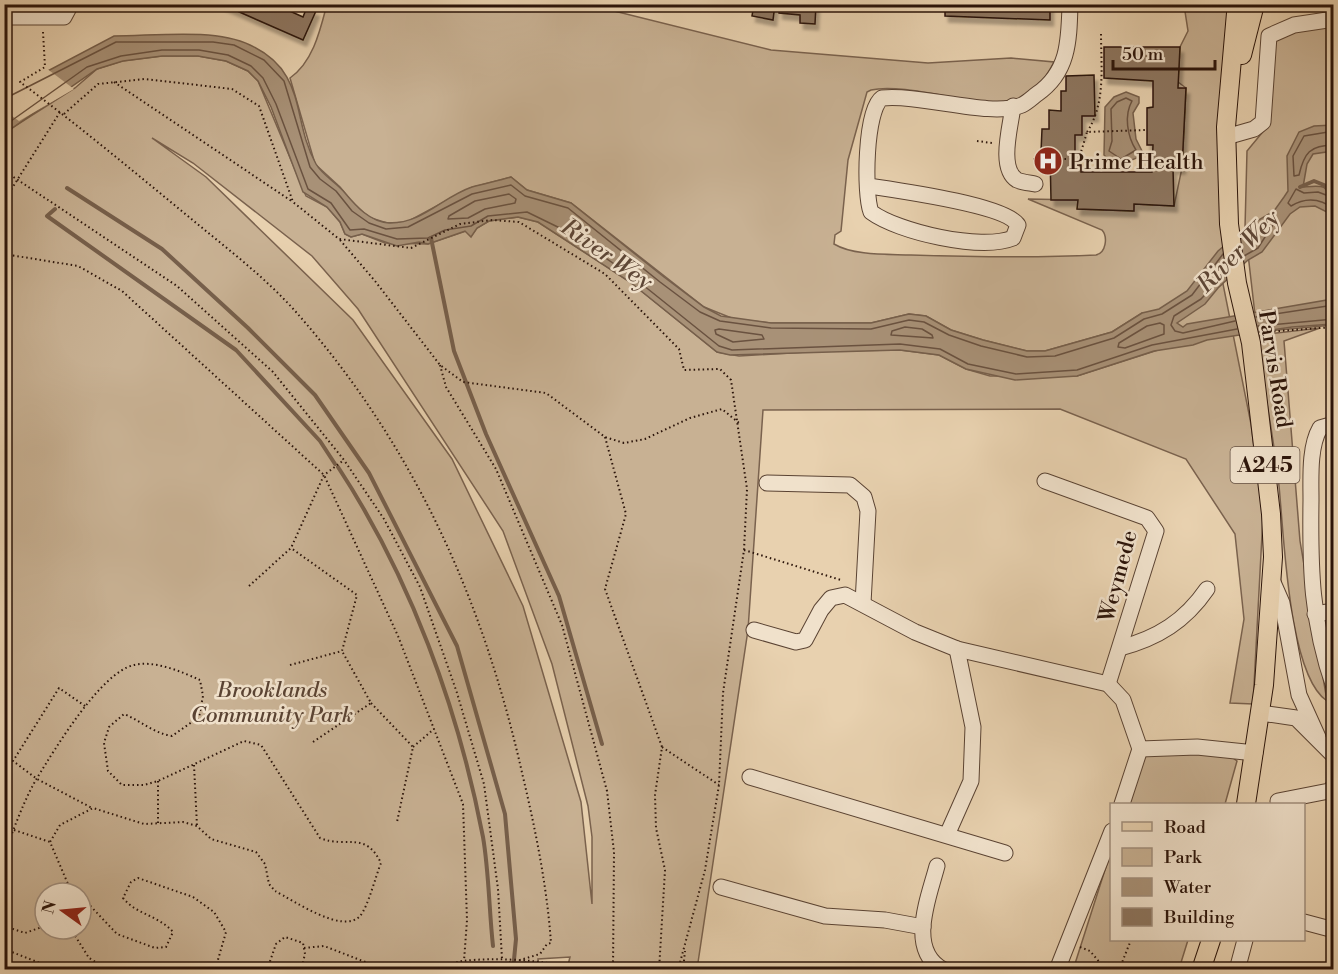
<svg xmlns="http://www.w3.org/2000/svg" width="1338" height="974" font-family="'Libre Bodoni',serif">
	<style>
		.green { fill: #c8b193; stroke: #7a624e; stroke-width: 1.5; fill-rule: evenodd }
		.water { fill: #a89177; stroke: #765f4b; stroke-width: 1.5 }
		.pier { fill: #e8d1af }
		.lines { fill: none; stroke-linecap: round; stroke-linejoin: round }
		.shore { stroke: #6a5240; stroke-width: 1.5 }
		.stream { stroke: #765f4b; stroke-width: 4 }
		.building { fill: #8d7660; stroke: #2b140a; stroke-width: 1.5; filter: url(#shadow) }
		.minor-casing { stroke: #5a4333; stroke-width: 17 }
		.major-casing { stroke: #2b140a; stroke-width: 20 }
		.path { stroke: #2b140a; stroke-width: 2; stroke-dasharray: 1.5 3; stroke-linecap: butt }
		.minor { stroke: #f0e1cb; stroke-width: 15 }
		.major { stroke: #e8d1af; stroke-width: 18 }
		.labels { text-anchor: middle; stroke-width: 5; stroke-linejoin: round; paint-order: stroke }
		.shield { fill: #f0e1cb; stroke: #665244; stroke-width: 1.5 }
		.shield-label { font-size: 21px; font-weight: bold; fill: #2b140a }
		.poi-label { font-size: 22px; fill: #2b140a; stroke: #f0e1cb; text-anchor: start }
		.street-label { font-size: 22px; fill: #2b140a; stroke: #f0e1cb }
		.park-label { font-size: 22px; font-style: italic; fill: #5a4333; stroke: #f0e1cb }
		.water-label { font-size: 24px; font-style: italic; fill: #5d4636; stroke: #f0e1cb }
	</style>
	<defs>
		<filter id="shadow"><feDropShadow dx="3.5" dy="6" stdDeviation="1.5" flood-color="#0004"/></filter>
	</defs>
	<rect width="100%" height="100%" fill="#e8d1af"/>
	<filter id="stains"><feTurbulence type="fractalNoise" baseFrequency=".00333" numOctaves="4"/><feColorMatrix values="0 0 0 0 .2 0 0 0 0 .09 0 0 0 0 .02 0 0 0 .5 -.17"/></filter>
	<radialGradient id="worn" r=".72"><stop offset=".6" stop-color="#630" stop-opacity="0"/><stop offset="1" stop-color="#630" stop-opacity=".3"/></radialGradient>
	<!-- green -->
	<g class="green">
		<path d="M327,4L590,5L771,50L928,63L1011,58L1054,62C1046,77 1037,91 1022,100C996,114 909,81 871,90L867,92L848,160L841,231L835,235L834,244C854,256 888,254 911,255C973,257 1034,258 1096,255C1106,253 1108,237 1102,230L1028,199L1078,200V209L1133,211L1134,204L1174,206L1182,168L1186,88L1178,82L1180,47L1188,31L1184,5H1226L1236,13L1223,284L1251,424L1263,516L1253,704L1230,703L1244,619L1235,534L1186,459L1060,409L763,410L748,630L697,969H567L570,957L538,959L539,970H5L4,133L75,88L97,69L122,61L162,56H198L226,61L248,71L258,81L306,196L327,207L340,222L345,234L351,237L362,234L385,243L428,244L466,231L471,236L477,228L489,221L518,217L538,222L630,282L717,352L739,356L823,351L900,350L939,355L966,369L990,376H1077L1164,348L1142,313L1112,332L1045,351H1027L983,340L951,330L926,316L909,314L871,323H771L734,319L704,307L571,203L527,190L511,177L470,188L407,222L387,223L371,218L356,207L340,187L315,164L290,78C313,62 320,31 327,4ZM152,138L193,163L312,256L358,309L503,531L552,664L588,806L592,837V904L581,802L523,606L452,459L353,320L206,177ZM45,893H81V929H45Z"/>
		<polygon points="1333,23 1333,325 1257,332 1245,228 1247,151 1266,128 1273,37"/>
		<path d="M1320,328L1284,341L1300,541L1327,701C1288,675 1284,533 1279,486C1274,438 1264,390 1257,341L1260,335Z"/>
		<polygon points="1226,753 1237,761 1225,804 1127,804 1143,754"/>
		<polygon points="1111,851 1112,940 1188,940 1179,969 1073,970"/>
	</g>
	<!-- water -->
	<g class="water">
		<path d="M114,36C155,36 214,28 250,45C308,72 291,119 316,164C323,176 336,182 345,193C356,206 370,222 389,223C422,224 442,197 472,187C485,183 499,181 511,177L527,190L571,203L664,277L704,307L721,316L771,323H871L909,314L926,316L951,330L983,340L1027,351H1045L1112,332L1142,313L1159,309L1187,291L1218,251L1245,228L1274,211L1284,197L1288,191L1287,156L1299,132L1314,126L1333,125V151L1313,154L1307,164L1303,187C1315,186 1325,184 1333,194V219L1327,212L1315,206L1300,207L1290,214L1262,252L1248,260L1218,288L1205,304L1177,323L1183,327L1187,324L1333,299V324L1292,327L1207,340L1193,345L1154,351L1077,376L1015,380L966,369L939,355L900,350L730,355L717,352L630,282L538,222L518,217L489,221L477,228L471,237L465,231L428,244L419,242L397,246L362,234L351,237L345,234L340,222L327,207L303,192L271,107L258,81L248,71L226,61L198,56H162L123,61L97,69L5,133L4,94Z"/>
		<polygon points="1126,92 1139,97 1139,103 1133,113 1136,139 1142,151 1139,157 1120,165 1110,161 1104,155 1105,107 1114,97"/>
	</g>
	<!-- pier -->
	<polygon class="pier" points="46,68 74,89 19,121 5,111 5,91"/>
	<g class="lines">
		<!-- shore -->
		<g class="shore">
			<path d="M1126,98L1132,101C1124,115 1127,136 1136,150L1121,159L1109,151L1112,141L1111,109L1117,102Z"/>
			<polyline points="4,99 116,42 213,42 234,45 264,60 284,81 310,167 320,179 336,191 352,211 369,223 386,229 408,227 472,194 511,185 525,196 568,208 660,282 700,312 720,321 771,328 871,329 909,320 924,322 949,335 981,346 1027,357 1055,356 1114,338 1144,319 1162,314 1192,295 1223,254"/>
			<polyline points="4,126 87,67 121,56 162,50 199,50 228,55 251,66 263,78 276,104 308,189 331,203 350,230 364,229 397,239 428,238 445,230 471,226 488,216 527,212 568,232 633,277 719,346 732,350 900,344 940,349 968,364 1016,374 1077,370 1152,345 1237,329"/>
			<path d="M1334,131L1304,136L1293,156L1294,176L1299,175C1304,153 1310,145 1334,145"/>
			<polygon points="509,194 516,199 515,203 485,209 468,218 448,219 449,216 475,201"/>
			<path d="M1334,198L1318,192L1304,193L1296,189L1288,203L1291,206C1306,197 1320,198 1334,209"/>
			<polyline points="1242,238 1272,219 1276,220 1258,248 1244,256"/>
			<polyline points="1225,274 1201,299 1174,316 1171,325 1175,331 1183,333 1235,321"/>
			<polyline points="1256,317 1334,305"/>
			<polygon points="1160,323 1164,325 1164,334 1125,348 1118,347 1119,343 1147,326"/>
			<polyline points="1258,326 1334,319"/>
			<polygon points="905,327 922,329 932,335 933,338 891,335 892,331"/>
			<polygon points="719,329 762,335 764,339 733,342 716,334 715,330"/>
		</g>
		<!-- stream -->
		<g class="stream">
			<polyline points="1300,187 1314,181 1324,185 1334,198"/>
			<polyline points="67,188 162,249 248,328 315,395 369,473 457,646 505,814 516,939 513,970"/>
			<polyline points="55,209 47,216 236,350 320,441 335,464"/>
			<polyline points="431,238 454,351 486,434 559,596 602,744"/>
			<path d="M338,467C410,577 458,707 483,837C489,872 489,910 493,946"/>
		</g>
	</g>
	<!-- building -->
	<g class="building">
		<polygon points="221,4 274,4 303,17 307,7 316,11 303,40"/>
		<polygon points="754,4 775,4 773,20 752,16"/>
		<polygon points="779,4 816,4 815,24 800,23 800,15 779,13"/>
		<polygon points="945,4 1050,4 1050,20 945,16"/>
		<polygon points="1104,47 1180,47 1178,88 1186,88 1182,168 1173,168 1174,206 1134,204 1134,211 1077,209 1078,200 1051,200 1050,152 1041,152 1042,129 1049,129 1049,110 1061,111 1061,91 1066,91 1066,76 1094,75 1095,116 1082,116 1082,135 1075,135 1075,165 1081,165 1081,172 1152,172 1153,145 1147,145 1147,108 1153,107 1153,81 1104,78"/>
	</g>
	<g class="lines">
		<!-- minor casing -->
		<g class="minor-casing">
			<g id="minor">
				<polyline points="4,17 64,17 71,4"/>
				<path d="M1013,106C1011,125 998,168 1017,180C1021,182 1030,183 1035,184"/>
				<polyline points="1226,137 1254,129 1263,122 1269,36 1294,25 1334,19"/>
				<path d="M869,186C895,190 1006,205 1018,225L1013,238C981,251 898,232 871,212C864,194 865,110 882,98C923,94 991,118 1022,105C1028,102 1033,97 1037,94C1069,72 1069,40 1070,4"/>
				<path d="M1334,424L1320,428C1309,447 1311,478 1311,500C1310,567 1311,622 1334,687"/>
				<polyline points="1045,481 1147,518 1156,531 1108,684"/>
				<polyline points="767,483 850,485 864,497 868,511 863,603"/>
				<polyline points="1272,580 1282,603 1299,695 1318,737"/>
				<polyline points="1315,614 1334,611"/>
				<polyline points="754,630 796,642 805,640 821,610 831,598 845,595 915,632 957,649 1108,684 1123,700 1140,749"/>
				<path d="M1120,648C1158,638 1185,621 1207,589"/>
				<polyline points="1261,713 1296,718 1334,756"/>
				<polyline points="1140,749 1197,747 1255,753"/>
				<polyline points="750,777 1005,853"/>
				<polyline points="1278,801 1329,791 1334,786"/>
				<polyline points="1122,804 1140,749"/>
				<polyline points="947,835 971,781 973,727 957,649"/>
				<path d="M937,866C929,897 906,951 944,970"/>
				<polyline points="721,887 825,916 885,920 923,927"/>
				<polyline points="1304,922 1334,930"/>
				<polyline points="1057,970 1112,831"/>
				<polyline points="1237,970 1245,940"/>
			</g>
		</g>
		<!-- major casing -->
		<g class="major-casing">
			<g id="major">
				<polyline points="1241,4 1236,13 1226,127 1229,224 1237,283 1251,343 1271,514 1273,557 1264,685 1246,804"/>
				<polyline points="1242,55 1255,4"/>
				<polyline points="1201,970 1211,940"/>
			</g>
		</g>
		<!-- path -->
		<g class="path">
			<path d="M43,32L45,67L20,82C78,125 133,171 189,217C225,247 265,277 296,312C415,447 484,602 523,777C536,832 547,887 551,943L547,944L540,954L520,960"/>
			<polyline points="114,82 293,202"/>
			<polyline points="64,114 98,84 145,79 232,89 259,106 293,202 339,239 411,248 460,224 492,220 519,222 605,274 679,349 684,370 720,369 731,380 747,489 744,550 723,693 719,785 705,870 678,970"/>
			<path d="M1087,132C1106,103 1101,67 1101,33"/>
			<polyline points="977,141 992,143"/>
			<polyline points="1033,159 1079,159 1087,132 1147,130"/>
			<polyline points="6,172 177,286 273,372 344,460 384,519 420,587 457,693 484,784 498,889 502,959"/>
			<polyline points="4,201 60,112"/>
			<polyline points="340,240 375,281 440,365 463,382 546,393 605,437 624,443 645,439 690,418 722,409 739,423"/>
			<polyline points="4,254 78,266 122,291 324,475 398,636 463,804 467,920 464,961"/>
			<polyline points="1265,332 1334,327"/>
			<polyline points="440,365 446,387 496,469 562,625 607,791 614,852 613,968"/>
			<polyline points="605,437 626,514 605,589 662,747 655,795 656,828 665,870 659,970"/>
			<polyline points="744,550 841,580"/>
			<polyline points="249,586 291,548 324,475 344,460"/>
			<polyline points="290,665 342,651 357,595 291,548"/>
			<polyline points="371,703 413,747 397,822"/>
			<polyline points="85,706 59,688 13,761 37,779 92,808"/>
			<polyline points="313,742 371,703 342,651"/>
			<polyline points="413,747 434,729"/>
			<polyline points="662,747 719,785"/>
			<polyline points="194,765 197,826"/>
			<polyline points="158,823 158,781"/>
			<polyline points="14,830 50,842"/>
			<path d="M4,854C14,829 23,802 37,778C55,749 101,672 134,665C155,660 182,672 200,680L203,696L199,717L172,736C153,733 141,721 124,714L109,727L104,743L108,771L122,785H144L158,781L244,741L261,745L320,838C347,849 365,830 381,863C376,875 368,907 360,916C343,935 293,900 275,891L269,884L265,864L256,852L211,839L197,826L183,822L144,824L93,808L60,825L50,842L68,884L78,893"/>
			<path d="M81,896L117,934L155,948L166,947L173,932C158,915 137,915 123,898L131,882L138,878L193,897L214,912L226,932L215,970"/>
			<polyline points="4,926 25,933 45,926"/>
			<polyline points="59,929 74,934 89,958 109,970"/>
			<polyline points="1080,947 1090,951 1101,964 1101,970"/>
			<polyline points="304,948 324,946 386,970"/>
			<polyline points="4,949 58,970"/>
			<polyline points="525,962 533,970"/>
			<polyline points="267,970 276,944 285,937 303,943 305,954 301,970"/>
			<path d="M399,970C417,961 422,966 439,966C447,966 455,962 462,961C497,957 547,960 581,970"/>
			<polyline points="504,970 511,961"/>
			<polyline points="602,970 627,966 637,970"/>
			<polyline points="683,970 685,951"/>
			<polyline points="1119,970 1131,940"/>
		</g>
		<!-- minor -->
		<use href="#minor" class="minor"/>
		<!-- major -->
		<use href="#major" class="major"/>
	</g>
	<!-- icons -->
	<defs>
		<g id="hospital-disc" transform="scale(1.5)"><circle r="9.5" fill="#8f2418" stroke="#f0e1cb"/><path d="M-5-5h3v3.5h4V-5h3V5h-3V1.5h-4V5h-3Z" fill="#fff"/></g>
	</defs>
	<g fill-rule="evenodd">
		<use href="#hospital-disc" x="1048" y="161"/>
	</g>
	<g class="labels">
		<!-- shield labels -->
		<rect class="shield" x="1230.5" y="447" width="69" height="36" rx="4.5"/>
		<g class="shield-label">
			<text x="1265" y="472">A245</text>
		</g>
		<!-- poi labels -->
		<g class="poi-label">
			<text x="1069" y="169">Prime Health</text>
		</g>
		<!-- street labels -->
		<g class="street-label">
			<text transform="translate(1276 369) rotate(81)" y="8">Parvis Road</text>
			<text transform="translate(1117 576) rotate(-75)" y="8">Weymede</text>
		</g>
		<!-- park labels -->
		<g class="park-label">
			<text x="272" y="697">Brooklands<tspan x="272" dy="25">Community Park</tspan></text>
		</g>
		<!-- water labels -->
		<g class="water-label">
			<text transform="translate(1238 251) rotate(-45)" y="8">River Wey</text>
			<text transform="translate(607 254) rotate(35)" y="8">River Wey</text>
		</g>
	</g>
	<!-- margin -->
	<rect width="1338" height="974" fill="none" stroke="#e8d1af" stroke-width="24"/>
	<rect x="6" y="6" width="1326" height="962" fill="none" stroke="#2b140a" stroke-width="3"/>
	<rect x="12" y="12" width="1314" height="950" fill="none" stroke="#2b140a" stroke-width="1.5"/>
	<!-- legend -->
	<rect x="1110" y="803" width="195" height="138" fill="#f0e1cb" stroke="#a18f7e" stroke-width="1.5"/>
	<rect x="1122" y="822" width="30" height="9" fill="#e8d1af" stroke="#a18f7e" stroke-width="1.5"/>
	<text x="1164" y="833" font-size="18" fill="#2b140a">Road</text>
	<rect x="1122" y="848" width="30" height="18" fill="#c8b193" stroke="#a18f7e" stroke-width="1.5"/>
	<text x="1164" y="863" font-size="18" fill="#2b140a">Park</text>
	<rect x="1122" y="878" width="30" height="18" fill="#a89177" stroke="#a18f7e" stroke-width="1.5"/>
	<text x="1164" y="893" font-size="18" fill="#2b140a">Water</text>
	<rect x="1122" y="908" width="30" height="18" fill="#8d7660" stroke="#a18f7e" stroke-width="1.5"/>
	<text x="1164" y="923" font-size="18" fill="#2b140a">Building</text>
	<!-- north arrow -->
	<g transform="translate(63 911) rotate(285)"><circle r="28" fill="#f0e1cb" stroke="#a18f7e" stroke-width="1.5"/>
	<path d="M0-4.5L10 22L0 15L-10 22Z" fill="#8f2418"/>
	<text y="-9" font-size="16" font-weight="bold" text-anchor="middle" fill="#2b140a">N</text>
	</g>
	<!-- scale -->
	<path d="M1113 60v9h102v-9" fill="none" stroke="#2b140a" stroke-width="3"/>
	<text x="1122" y="60" font-size="18" fill="#2b140a" stroke="#f0e1cb" stroke-width="4.5" paint-order="stroke">50 m</text>
	<rect width="100%" height="100%" filter="url(#stains)"/>
	<rect width="100%" height="100%" fill="url(#worn)"/>
</svg>
